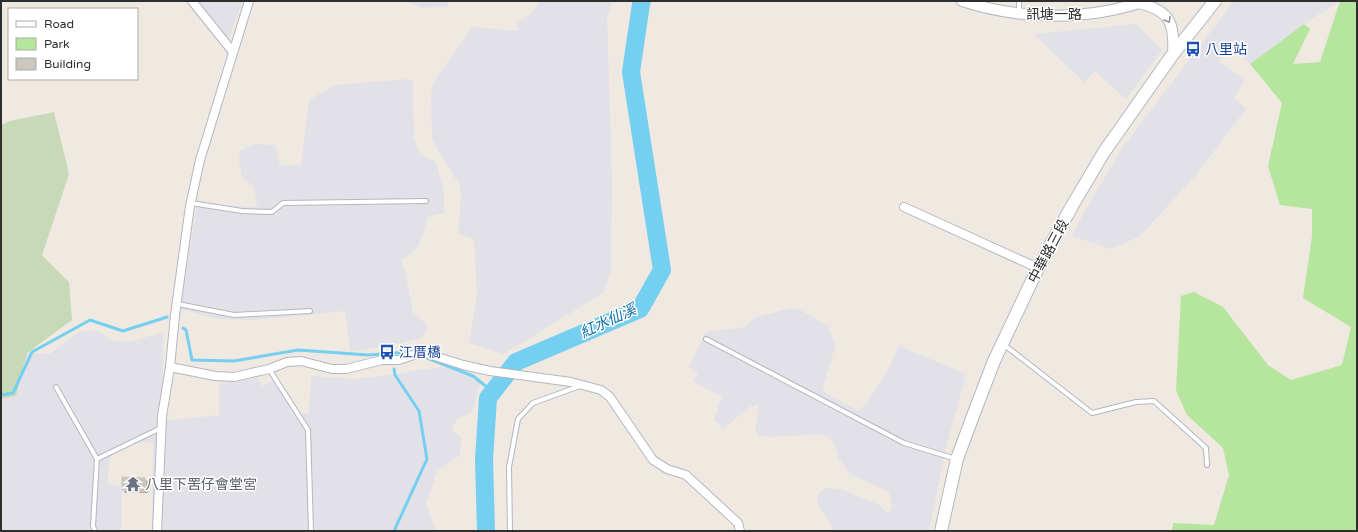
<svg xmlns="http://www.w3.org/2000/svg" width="1358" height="532" font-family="'Varela Round','Noto Sans TC',sans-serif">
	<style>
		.industrial { fill: #e3e1e8 }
		.green { fill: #b6e59e }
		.cemetery { fill: #c8d9b8 }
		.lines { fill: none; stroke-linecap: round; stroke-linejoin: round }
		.stream { stroke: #75cff0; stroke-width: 3 }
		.river { stroke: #75cff0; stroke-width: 18 }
		.building { fill: #cbc7bf; stroke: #cbc5ba; filter: url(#shadow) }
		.service-casing { stroke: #b4b7c1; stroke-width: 6 }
		.minor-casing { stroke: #b4b7c1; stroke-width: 10 }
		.tertiary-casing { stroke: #b4b7c1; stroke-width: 12 }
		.secondary-casing { stroke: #b4b7c1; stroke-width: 14 }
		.service { stroke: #fff; stroke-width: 4 }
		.minor { stroke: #fff; stroke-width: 8 }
		.tertiary { stroke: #fff; stroke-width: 10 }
		.secondary { stroke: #fff; stroke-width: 12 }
		.oneway { stroke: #969696 }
		.labels { text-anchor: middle; stroke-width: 3; stroke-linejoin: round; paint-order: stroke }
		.street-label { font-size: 14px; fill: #2e2e2e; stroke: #fff }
		.transit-label { font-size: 14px; fill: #164399; stroke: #fff; text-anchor: start }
		.worship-label { font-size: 14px; fill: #5b616d; stroke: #fff; text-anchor: start }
		.water-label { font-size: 15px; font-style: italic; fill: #0d6fa3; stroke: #fff }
	</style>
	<defs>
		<filter id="shadow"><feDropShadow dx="3" dy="3" stdDeviation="0" flood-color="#0004"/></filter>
	</defs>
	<rect width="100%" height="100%" fill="#efe9e1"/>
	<!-- industrial -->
	<g class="industrial">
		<polygon points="192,1 243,1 229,36 225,38"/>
		<polygon points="408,1 448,1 448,7 421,8"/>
		<polygon points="540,1 613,1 607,15 612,181 611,270 604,292 504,354 469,343 477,294 474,239 458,234 461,194 460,186 432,140 431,94 433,84 436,78 473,27 518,31 517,23 531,14"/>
		<polygon points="1234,1 1340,1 1304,24 1250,64 1231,45 1219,62 1245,79 1234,98 1246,109 1196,175 1140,236 1111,249 1072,236 1084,212 1122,148"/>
		<polygon points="1136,24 1162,50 1126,99 1095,71 1084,82 1034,34"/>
		<polygon points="409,79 413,81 414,136 420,154 436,162 444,194 444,213 427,217 425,229 417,248 401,261 405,271 413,312 428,326 422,338 402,343 350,352 345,311 253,320 218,319 180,309 198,200 219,205 257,207 254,187 242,176 239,162 240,151 254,144 275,145 280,166 301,164 309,100 336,85"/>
		<polygon points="791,308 800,310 829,326 835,347 823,386 824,392 859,411 869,400 888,370 899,346 966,374 945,453 929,531 832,531 831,524 818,506 817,495 826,488 840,489 879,505 888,513 892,508 889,493 879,487 851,475 839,459 836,449 830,437 818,434 772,437 759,436 755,430 759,404 749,407 723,429 714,420 722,396 693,382 698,374 689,367 706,332 745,327 754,318"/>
		<polygon points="89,330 100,332 112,341 129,342 163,332 163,421 219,415 219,384 257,378 262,386 277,378 297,410 302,414 309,413 311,376 354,379 405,373 418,370 442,367 453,368 481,380 472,412 457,419 452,430 462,437 460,455 437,471 426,504 436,531 152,531 153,442 128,443 122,451 111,452 107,483 122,487 122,524 121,531 1,531 1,399 16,396 27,353 49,354 79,332"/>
	</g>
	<!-- green -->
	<polygon class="green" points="1340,1 1357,1 1357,531 1172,531 1173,523 1214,525 1229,475 1223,448 1187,415 1176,391 1181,296 1194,292 1223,307 1268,365 1291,380 1342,365 1351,327 1303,298 1312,236 1312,209 1280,205 1268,166 1282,103 1250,64 1304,24 1310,29 1293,64 1320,62"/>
	<!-- cemetery -->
	<polygon class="cemetery" points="54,112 69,174 42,255 69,282 72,320 27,353 16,396 1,399 1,125 10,121"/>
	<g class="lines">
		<!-- stream -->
		<g class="stream">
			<polyline points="183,328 186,330 192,360 234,361 298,350 368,355 409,352"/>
			<polyline points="427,358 473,376 493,392"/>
			<polyline points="1,395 13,393 32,352 90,320 123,331 167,317"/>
			<polyline points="394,531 427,459 419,411 395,375 394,369"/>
		</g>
		<!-- river -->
		<polyline class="river" points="486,531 484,459 488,398 516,362 640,309 662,270 631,72 641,4 642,1"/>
	</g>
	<!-- building -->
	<polygon class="building" points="122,477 145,478 145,491 122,490"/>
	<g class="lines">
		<!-- service casing -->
		<g class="service-casing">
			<g id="service">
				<polyline points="1019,13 1019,1"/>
				<polyline points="191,203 242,211 272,212 283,203 426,201"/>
				<polyline points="178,304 234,315 310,311"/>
				<polyline points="706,339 904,443 956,459"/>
				<polyline points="1003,344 1092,413 1136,402 1154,401 1206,448 1207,465"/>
				<polyline points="269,369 308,430 311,531"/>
				<polyline points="56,387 97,459 161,428"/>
				<polyline points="95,531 93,526 97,459"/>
				<polyline points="510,531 509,467 518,419 533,403 580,386"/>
			</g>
		</g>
		<!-- minor casing -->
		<g class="minor-casing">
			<g id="minor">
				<polyline points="192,1 233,52"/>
				<polyline points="904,207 1038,268"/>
				<polyline points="170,367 215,376 234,377 269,369 287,362 301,361 332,369 346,369 382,360 399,360 422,352 463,365 490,371 571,382 601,390 610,397 653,460 667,469 686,475 738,523 740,531"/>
				<polyline points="157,531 162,416 170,367 175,315 190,206 200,160 249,1"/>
			</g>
		</g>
		<!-- tertiary casing -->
		<g class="tertiary-casing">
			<g id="tertiary">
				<path d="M962,1C1021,20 1087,21 1145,1"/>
				<path d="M1138,3C1170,10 1175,23 1173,54"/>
			</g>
		</g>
		<!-- secondary casing -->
		<g class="secondary-casing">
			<polyline id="secondary" points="941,531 957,459 974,413 994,361 1038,268 1072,206 1104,152 1173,54 1215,1"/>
		</g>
		<!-- service -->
		<use href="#service" class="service"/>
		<!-- minor -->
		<use href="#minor" class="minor"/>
		<!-- tertiary -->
		<use href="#tertiary" class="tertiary"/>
		<!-- secondary -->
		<use href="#secondary" class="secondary"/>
	</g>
	<!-- one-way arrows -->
	<defs><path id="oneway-chevron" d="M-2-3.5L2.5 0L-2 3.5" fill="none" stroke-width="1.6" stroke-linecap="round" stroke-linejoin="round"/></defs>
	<use class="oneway" href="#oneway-chevron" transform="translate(1168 20) rotate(59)"/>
	<!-- icons -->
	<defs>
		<g id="bus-bare" transform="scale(1.2)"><path d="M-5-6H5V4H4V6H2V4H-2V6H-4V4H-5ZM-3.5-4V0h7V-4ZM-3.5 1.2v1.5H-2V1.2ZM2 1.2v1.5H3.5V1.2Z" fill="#1a4fb4" stroke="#fff" stroke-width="2.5" paint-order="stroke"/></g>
		<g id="temple-bare" transform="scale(1.2)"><path d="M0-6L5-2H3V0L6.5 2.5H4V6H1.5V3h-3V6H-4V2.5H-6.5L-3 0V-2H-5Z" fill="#6b7280" stroke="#fff" stroke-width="2.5" paint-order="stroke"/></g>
	</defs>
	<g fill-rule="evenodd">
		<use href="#bus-bare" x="1193" y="49"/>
		<use href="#bus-bare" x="387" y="352"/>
		<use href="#temple-bare" x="133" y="484"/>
	</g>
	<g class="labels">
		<!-- street labels -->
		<g class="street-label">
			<text x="1054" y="19">訊塘一路</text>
			<text transform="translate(1048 251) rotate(-62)" y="5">中華路三段</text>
		</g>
		<!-- transit labels -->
		<g class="transit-label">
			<text x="1205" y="54">八里站</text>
			<text x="399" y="357">江厝橋</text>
		</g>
		<!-- worship labels -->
		<g class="worship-label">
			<text x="145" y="489">八里下罟仔會堂宮</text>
		</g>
		<!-- water labels -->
		<g class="water-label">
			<text transform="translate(608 321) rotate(-25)" y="5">紅水仙溪</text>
		</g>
	</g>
	<!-- border -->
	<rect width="1358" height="532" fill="none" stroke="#2e2e2e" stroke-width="4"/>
	<!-- legend -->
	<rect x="8" y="8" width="130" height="72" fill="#ffffff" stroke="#ababab"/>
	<rect x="16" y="21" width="20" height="6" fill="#ffffff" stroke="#ababab"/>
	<text x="44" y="28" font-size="12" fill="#2e2e2e">Road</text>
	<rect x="16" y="38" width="20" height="12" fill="#b6e59e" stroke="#ababab"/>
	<text x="44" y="48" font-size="12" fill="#2e2e2e">Park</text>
	<rect x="16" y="58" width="20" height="12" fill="#cbc7bf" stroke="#ababab"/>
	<text x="44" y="68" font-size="12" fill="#2e2e2e">Building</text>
</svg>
